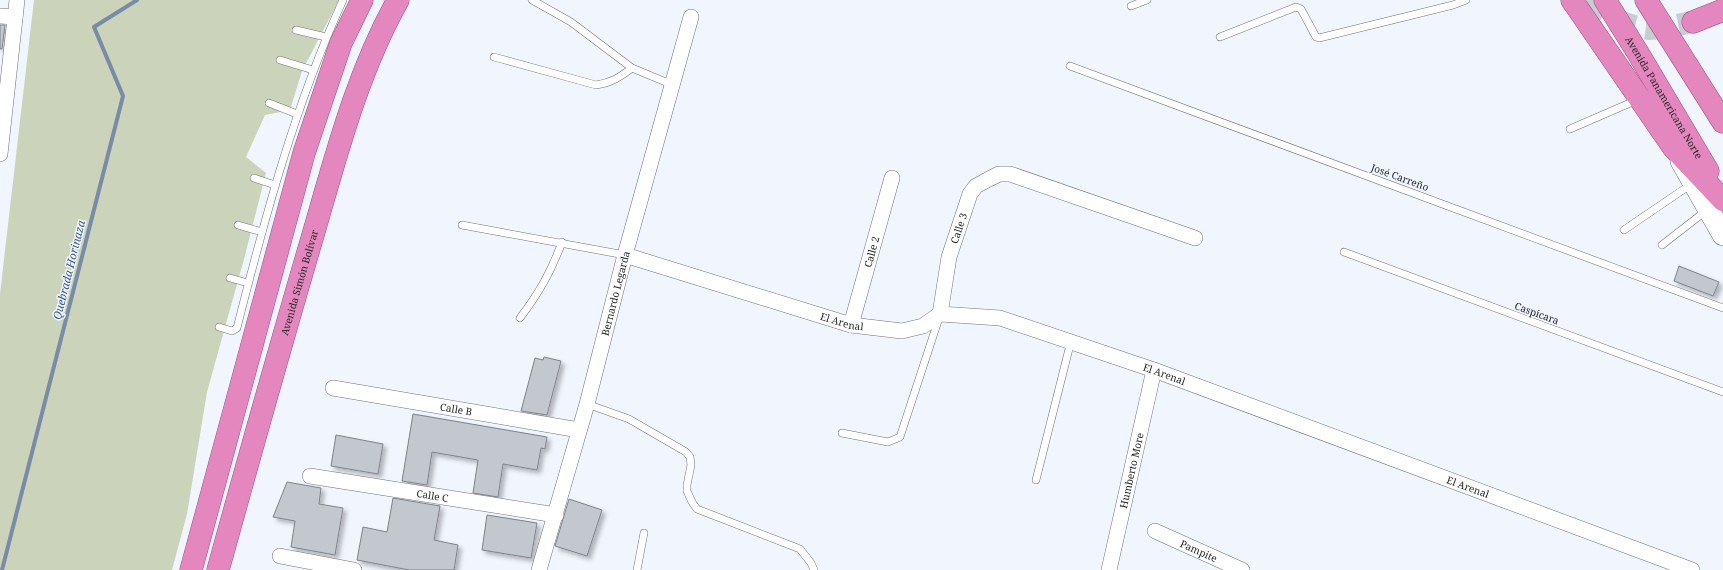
<svg xmlns="http://www.w3.org/2000/svg" width="1723" height="570" font-family="'Noto Serif',serif">
	<style>
		.green { fill: #cbd3ba }
		.lines { fill: none; stroke-linecap: round; stroke-linejoin: round }
		.stream { stroke: #798ca5; stroke-width: 4 }
		.building { fill: #c3c7ce; stroke: #7e8289; filter: url(#shadow) }
		.trunk-tunnel { stroke: #c8ccd3; stroke-width: 22; stroke-dasharray: 22 11; stroke-linecap: butt }
		.service-casing { stroke: #6f7379; stroke-width: 8 }
		.minor-casing { stroke: #6f7379; stroke-width: 16 }
		.secondary-casing { stroke: #6f7379; stroke-width: 22 }
		.trunk-casing { stroke: #9d5280; stroke-width: 23 }
		.service { stroke: #fff; stroke-width: 7 }
		.minor { stroke: #fff; stroke-width: 15 }
		.secondary { stroke: #fff; stroke-width: 21 }
		.trunk { stroke: #e487bf; stroke-width: 22 }
		.labels { text-anchor: middle; stroke-width: 3; stroke-linejoin: round; paint-order: stroke }
		.street-label { font-size: 10px; fill: #252729; stroke: #f1f5fd }
		.water-label { font-size: 11px; font-style: italic; fill: #325885; stroke: #f1f5fd }
	</style>
	<defs>
		<filter id="shadow"><feDropShadow dx="3.5" dy="3.5" stdDeviation="2" flood-color="#0004"/></filter>
	</defs>
	<rect width="100%" height="100%" fill="#f1f5fd"/>
	<!-- green -->
	<polygon class="green" points="34,0 339,0 302,71 290,110 265,115 246,157 266,173 244,259 207,392 187,514 172,570 0,570 0,294"/>
	<g class="lines">
		<!-- stream -->
		<polyline class="stream" points="2,570 123,96 94,27 137,0"/>
	</g>
	<!-- building -->
	<g class="building">
		<polygon points="0,25 5,25 2,49 0,49"/>
		<polygon points="1679,266 1719,282 1713,296 1674,281"/>
		<polygon points="544,357 561,361 547,415 521,411 535,358 543,360"/>
		<polygon points="413,414 547,437 545,449 541,448 537,470 503,464 498,497 473,493 478,460 432,452 427,485 402,481"/>
		<polygon points="336,435 383,444 378,474 331,466"/>
		<polygon points="287,482 321,488 319,504 343,508 335,555 291,547 295,521 273,517"/>
		<polygon points="393,498 440,506 434,540 458,545 454,570 409,570 357,560 363,527 387,532"/>
		<polygon points="569,499 602,510 587,556 555,546"/>
		<polygon points="487,515 537,523 531,558 482,550"/>
	</g>
	<g class="lines">
		<!-- trunk-tunnel -->
		<path class="trunk-tunnel" d="M1587,0C1599,13 1631,28 1649,29C1663,29 1679,24 1693,22"/>
		<!-- service casing -->
		<g class="service-casing">
			<g id="service">
				<polyline points="532,0 571,22 632,68 673,85"/>
				<polyline points="1131,6 1147,0"/>
				<polyline points="296,30 326,37"/>
				<polyline points="1220,37 1296,7 1301,9 1316,37 1319,38 1453,5 1466,0"/>
				<path d="M494,57L596,85C611,83 620,77 632,68"/>
				<polyline points="280,60 313,70"/>
				<polyline points="1070,66 1723,308"/>
				<polyline points="269,103 297,114"/>
				<polyline points="1570,129 1637,100"/>
				<polyline points="254,178 275,185"/>
				<polyline points="238,225 262,232"/>
				<polyline points="462,225 625,255"/>
				<polyline points="1624,230 1693,183"/>
				<polyline points="1662,245 1707,210"/>
				<polyline points="1344,252 1723,392"/>
				<polyline points="230,278 248,283"/>
				<path d="M520,318C539,293 551,272 562,242"/>
				<path d="M219,327L232,331L237,328C265,217 295,105 343,0"/>
				<polyline points="587,404 629,419 686,452 690,457 691,465 687,485 687,491 692,502 697,509 800,549 811,563 814,570"/>
				<polyline points="842,433 888,442 900,437 939,318"/>
				<polyline points="1036,480 1071,341"/>
				<polyline points="637,570 644,533"/>
			</g>
		</g>
		<!-- minor casing -->
		<g class="minor-casing">
			<g id="minor">
				<polyline points="0,16 15,17"/>
				<polyline points="0,154 17,0"/>
				<path id="s1" d="M625,255L851,325L902,331L923,326L940,314L1000,318L1154,370L1692,570"/>
				<path id="s2" d="M940,314L949,257L970,194L976,186L989,179L999,174H1010L1195,238"/>
				<path id="s3" d="M851,325L892,178"/>
				<path id="s4" d="M333,388L579,430"/>
				<path id="s5" d="M310,476L556,515"/>
				<path id="s6" d="M1155,531L1242,570"/>
				<polyline points="280,556 354,570"/>
				<path id="s7" d="M539,570L587,404L625,255L691,17"/>
				<path id="s8" d="M1109,570L1154,370"/>
			</g>
		</g>
		<!-- secondary casing -->
		<g class="secondary-casing">
			<polyline id="secondary" points="1681,161 1723,235"/>
		</g>
		<!-- trunk casing -->
		<g class="trunk-casing">
			<g id="trunk">
				<polyline points="1572,0 1673,147 1723,200"/>
				<path id="s9" d="M1605,0L1638,53L1708,171"/>
				<polyline points="1646,0 1723,122"/>
				<polyline points="1693,22 1723,10"/>
				<polyline points="191,570 304,153 341,43 362,0"/>
				<path id="s10" d="M218,570C249,458 280,347 313,235C336,156 357,73 398,0"/>
			</g>
		</g>
		<!-- service -->
		<use href="#service" class="service"/>
		<!-- minor -->
		<use href="#minor" class="minor"/>
		<!-- secondary -->
		<use href="#secondary" class="secondary"/>
		<!-- trunk -->
		<use href="#trunk" class="trunk"/>
	</g>
	<g class="labels">
		<!-- street labels -->
		<g class="street-label">
			<text dy="4" stroke="none"><textPath href="#s9" startOffset="114">Avenida Panamericana Norte</textPath></text>
			<text transform="translate(1400 177) rotate(20)" y="4">José Carreño</text>
			<text dy="4" stroke="none"><textPath href="#s2" startOffset="88">Calle 3</textPath></text>
			<text dy="4" stroke="none"><textPath href="#s3" startOffset="76">Calle 2</textPath></text>
			<text dy="4" stroke="none"><textPath href="#s10" startOffset="299">Avenida Simón Bolívar</textPath></text>
			<text dy="4" stroke="none"><textPath href="#s7" startOffset="287">Bernardo Legarda</textPath></text>
			<text transform="translate(1537 313) rotate(20)" y="4">Caspicara</text>
			<text dy="4" stroke="none"><textPath href="#s1" startOffset="227">El Arenal</textPath></text>
			<text dy="4" stroke="none"><textPath href="#s1" startOffset="564">El Arenal</textPath></text>
			<text dy="4" stroke="none"><textPath href="#s4" startOffset="125">Calle B</textPath></text>
			<text dy="4" stroke="none"><textPath href="#s8" startOffset="102">Humberto More</textPath></text>
			<text dy="4" stroke="none"><textPath href="#s1" startOffset="888">El Arenal</textPath></text>
			<text dy="4" stroke="none"><textPath href="#s5" startOffset="124">Calle C</textPath></text>
			<text dy="4" stroke="none"><textPath href="#s6" startOffset="48">Pampite</textPath></text>
		</g>
		<!-- water labels -->
		<g class="water-label">
			<text transform="translate(69 270) rotate(-76)" y="4">Quebrada Horinaza</text>
		</g>
	</g>
</svg>
